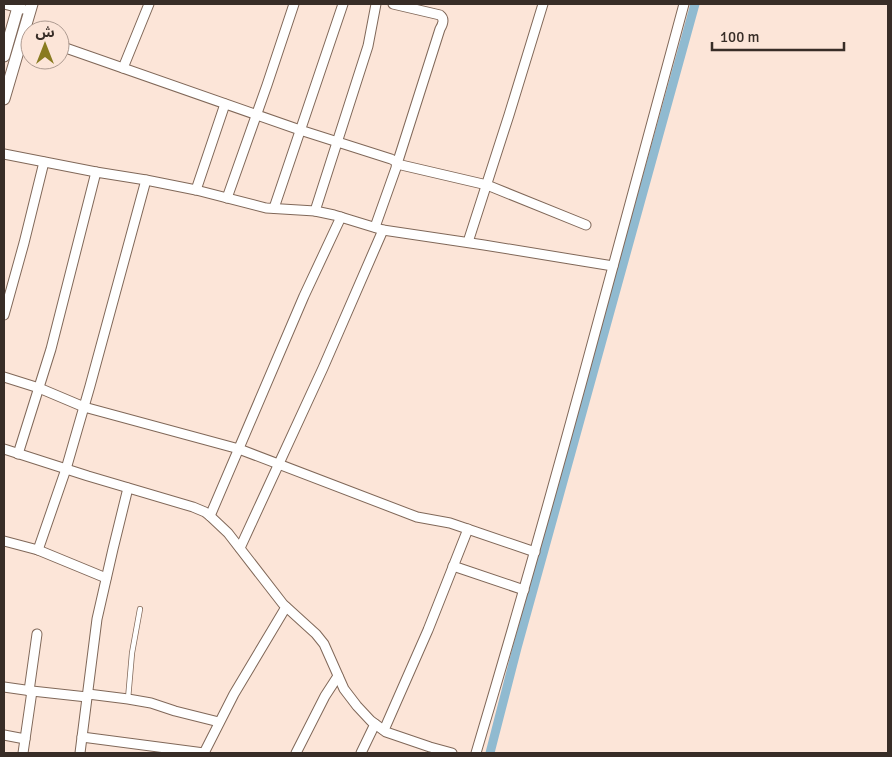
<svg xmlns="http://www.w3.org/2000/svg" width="892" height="757" font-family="Signika,'Noto Sans Arabic',sans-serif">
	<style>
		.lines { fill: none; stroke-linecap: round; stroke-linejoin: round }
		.canal { stroke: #90bad0; stroke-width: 9 }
		.service-casing { stroke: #806859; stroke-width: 6 }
		.minor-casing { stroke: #806859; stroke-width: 11 }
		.tertiary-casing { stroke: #806859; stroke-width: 13 }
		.service { stroke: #fff; stroke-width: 4.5 }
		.minor { stroke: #fff; stroke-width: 9 }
		.tertiary { stroke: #fff; stroke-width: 11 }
	</style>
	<rect width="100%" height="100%" fill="#fce5d8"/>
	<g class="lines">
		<!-- canal -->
		<polyline class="canal" points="490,753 517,648 695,4"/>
		<!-- service casing -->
		<g class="service-casing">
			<polyline id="service" points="128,699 132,653 140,609"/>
		</g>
		<!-- minor casing -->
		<g class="minor-casing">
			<g id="minor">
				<polyline points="4,4 23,9"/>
				<path d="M393,4L440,15C445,19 443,24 440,29L397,164L487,185L586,225"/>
				<path d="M60,46L300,130L391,159C396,161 397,163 396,168L375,227"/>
				<polyline points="123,68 149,4"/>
				<polyline points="4,154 96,172"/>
				<polyline points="196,190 225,104"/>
				<polyline points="227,198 267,85 294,4"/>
				<polyline points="274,208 343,4"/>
				<polyline points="315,211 368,46 376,4"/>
				<polyline points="468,242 509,115 543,4"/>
				<polyline points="4,315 24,243 44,162"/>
				<polyline points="4,377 39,388 84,407 239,449 417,517 450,523 535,552"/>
				<polyline points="4,449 88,476 193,507 205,512 210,516 228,533 283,604 316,634 324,644 344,689 357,706 371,721 386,732 430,747 452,753"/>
				<polyline points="18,454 51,349 96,172 146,180 196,190 266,208 315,211 334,215 383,230 484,245 613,266"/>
				<polyline points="210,516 304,296 341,217"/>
				<polyline points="4,541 38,550 106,578"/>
				<polyline points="240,548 323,368 383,230"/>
				<polyline points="38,550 66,469 90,386 146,180"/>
				<polyline points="453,566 524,590"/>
				<polyline points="4,687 32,691 87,697"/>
				<polyline points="29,691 37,634"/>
				<polyline points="88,694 128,699 151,703 175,711 219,722"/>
				<polyline points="384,730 428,630 468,529"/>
				<polyline points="4,735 25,739"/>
				<polyline points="82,737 204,753"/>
				<polyline points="23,753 32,691"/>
				<polyline points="80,753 97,619 113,549 128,488"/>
				<polyline points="204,753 234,694 286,607"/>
				<polyline points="296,753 325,696 338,676"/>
				<polyline points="361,753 375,724"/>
				<path d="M476,753C513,629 548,506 582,381C617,255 649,129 684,4"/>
			</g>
		</g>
		<!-- tertiary casing -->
		<g class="tertiary-casing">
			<g id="tertiary">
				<polyline points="4,56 19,4"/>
				<polyline points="4,99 32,4"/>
			</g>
		</g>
		<!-- service -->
		<use href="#service" class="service"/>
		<!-- minor -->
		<use href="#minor" class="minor"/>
		<!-- tertiary -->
		<use href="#tertiary" class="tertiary"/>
	</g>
	<!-- border -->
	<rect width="892" height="757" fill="none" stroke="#382d27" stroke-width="10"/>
	<!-- north arrow -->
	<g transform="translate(45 45)"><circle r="24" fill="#fce5d8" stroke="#ae9b91"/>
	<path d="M0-4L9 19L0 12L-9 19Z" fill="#897b20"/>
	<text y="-8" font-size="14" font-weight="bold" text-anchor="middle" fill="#382d27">ش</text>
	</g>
	<!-- scale -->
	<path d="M712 42v8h132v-8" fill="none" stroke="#382d27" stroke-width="2.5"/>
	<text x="720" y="42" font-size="15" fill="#382d27" stroke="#fce5d8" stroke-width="4" paint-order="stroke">100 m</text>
</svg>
